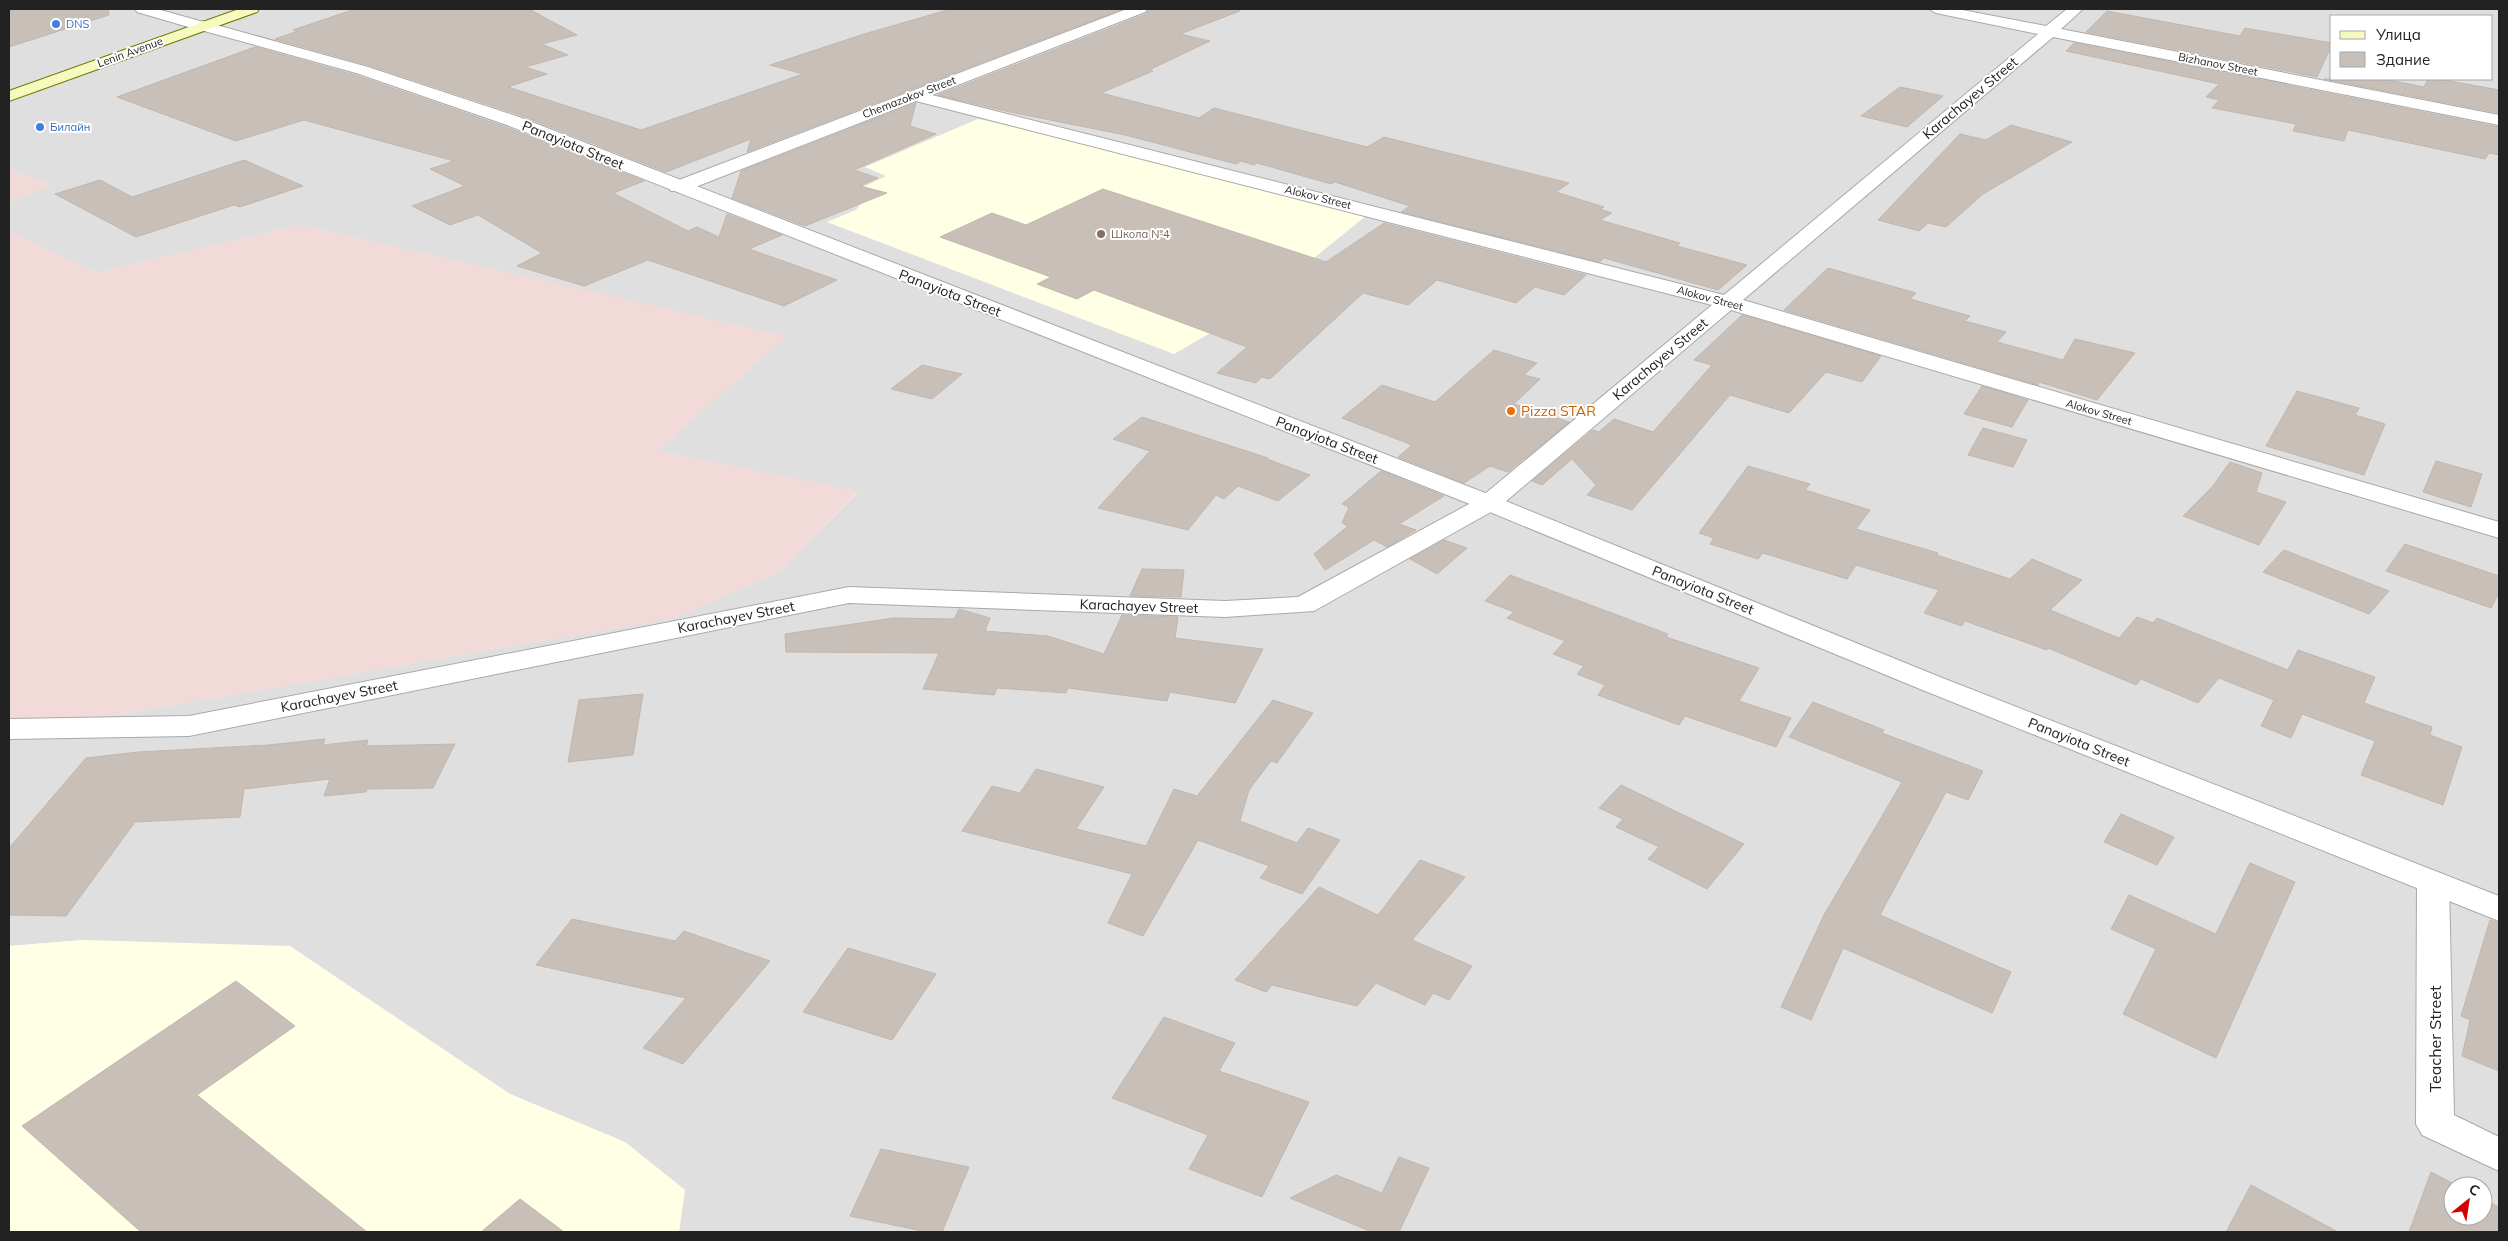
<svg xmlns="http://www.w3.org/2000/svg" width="2508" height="1241" font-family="Mulish,sans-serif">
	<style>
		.residential { fill: #e0dfdf; fill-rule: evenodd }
		.commercial { fill: #f2dad9 }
		.education { fill: #ffffe5 }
		.building { fill: #c7bfb8; stroke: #c4b6ab }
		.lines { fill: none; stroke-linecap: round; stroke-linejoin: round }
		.minor-casing { stroke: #a9a9a9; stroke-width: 2 }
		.tertiary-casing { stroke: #a9a9a9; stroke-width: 2 }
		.secondary-casing { stroke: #707d05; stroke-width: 2 }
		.minor { fill: #fff; fill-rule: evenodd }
		.tertiary { fill: #fff; fill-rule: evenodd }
		.secondary { fill: #f7fabf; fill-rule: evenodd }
		.shop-dot { fill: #3f7fe0; stroke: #fff; stroke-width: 2 }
		.education-dot { fill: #8d6e63; stroke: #fff; stroke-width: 2 }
		.food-dot { fill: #e8710a; stroke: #fff; stroke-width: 2 }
		.labels { text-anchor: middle; stroke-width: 4; stroke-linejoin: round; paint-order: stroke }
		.far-shop-label { font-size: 11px; fill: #366cbe; stroke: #fff; text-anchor: start }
		.far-street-label { font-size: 11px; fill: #222; stroke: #fff }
		.far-education-label { font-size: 11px; fill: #785e54; stroke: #fff; text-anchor: start }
		.street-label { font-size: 14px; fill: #222; stroke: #fff }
		.food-label { font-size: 14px; fill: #c56008; stroke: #fff; text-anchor: start }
		.near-street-label { font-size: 16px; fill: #222; stroke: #fff }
	</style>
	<rect width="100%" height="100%" fill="#f2efe9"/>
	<!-- residential -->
	<path class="residential" d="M9,9H2499V1232H679L685,1190L625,1142L510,1094L389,1013L83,940L9,946V728L35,729L674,618L779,572L858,492L657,451L785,337L300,225L97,273L9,232V202L52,185L9,170ZM2332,16H2492V79H2332ZM865,167L1365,216L1327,247L828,222L856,210L860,205L842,198L887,176ZM2453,1186H2483V1216H2453Z"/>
	<!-- commercial -->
	<g class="commercial">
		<polygon points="9,170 53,185 9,202"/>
		<polygon points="300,225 786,336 657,451 858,491 779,572 674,618 35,729 9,728 9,232 97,273"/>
	</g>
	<!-- education -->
	<g class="education">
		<polygon points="978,119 1124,151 1366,216 1294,274 1214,331 1174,354 827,222 856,210 860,205 841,198 886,176 865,167"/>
		<polygon points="83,940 290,946 510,1094 625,1142 685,1190 679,1232 9,1232 9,946"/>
	</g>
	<!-- building -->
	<g class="building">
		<polygon points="9,9 108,9 109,15 9,47"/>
		<polygon points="355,9 529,9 577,35 542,44 568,55 525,67 547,74 508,87 641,130 803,74 770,65 864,34 951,9 1122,9 747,152 751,139 666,172 520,115 368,65 275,39 298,31 293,30"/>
		<polygon points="1149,9 1239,9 1240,11 1180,34 1210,41 1149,70 1153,71 1101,93 1199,118 1214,108 1367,147 1384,137 1569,183 1556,192 1604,207 1600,209 1612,213 1600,220 1680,243 1677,246 1747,265 1718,290 1604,258 1600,262 1401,212 1410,206 1335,182 1331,184 1257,163 1254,165 1241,161 1236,164 1125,135 1005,111 938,95 1146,14"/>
		<polygon points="2107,11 2240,36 2245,28 2332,43 2332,45 2317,77 2086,32"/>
		<polygon points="2074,43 2499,127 2499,155 2489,153 2485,159 2348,130 2344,141 2293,131 2296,124 2212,108 2219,100 2206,97 2219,84 2066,51"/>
		<polygon points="255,47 355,75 506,127 644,181 613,193 688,231 697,227 719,237 727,214 782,235 749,249 837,280 784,306 648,260 584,286 517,266 542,253 478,215 450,225 412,206 465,186 430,169 454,161 304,120 236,141 117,97"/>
		<polygon points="2324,79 2384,79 2424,87 2428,79 2439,79 2499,90 2499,113"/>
		<polygon points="1900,87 1943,96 1907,127 1861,116"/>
		<polygon points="916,103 910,126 936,134 854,170 878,178 860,186 887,193 805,226 732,198 741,171"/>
		<polygon points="2011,125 2072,142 1983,194 1946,227 1928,223 1919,231 1878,220 1960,134 1986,140"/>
		<polygon points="244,160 303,186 240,207 234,205 136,237 55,194 100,180 132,197"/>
		<polygon points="1103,189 1326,262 1384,223 1586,275 1564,295 1535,287 1516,303 1437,280 1408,305 1363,293 1270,379 1262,377 1256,383 1217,373 1247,347 1094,290 1077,299 1037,284 1051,277 940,237 992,213 1026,225"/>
		<polygon points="1828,268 1916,293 1910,299 1970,316 1965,321 2006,332 1997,342 2063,360 2075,339 2135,353 2097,400 2039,382 2038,385 1784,310"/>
		<polygon points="1742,315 1881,356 1862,382 1826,372 1789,413 1730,395 1632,510 1587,495 1596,485 1572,459 1542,485 1532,481 1593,430 1599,432 1614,419 1653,432 1712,365 1694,360"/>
		<polygon points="1494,350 1537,363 1524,375 1540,379 1514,404 1569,422 1508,472 1490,466 1464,483 1398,457 1412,445 1342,418 1382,385 1435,402"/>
		<polygon points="922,365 962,374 932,399 891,389"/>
		<polygon points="1982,386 2028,400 2012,427 1964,414"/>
		<polygon points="2297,391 2359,408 2355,415 2385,424 2364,475 2266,446"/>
		<polygon points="1142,417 1268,458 1267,459 1310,475 1278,501 1238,486 1224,499 1216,495 1188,530 1098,508 1150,451 1113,439"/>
		<polygon points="1983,428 2027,440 2013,467 1968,455"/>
		<polygon points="2436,461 2482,474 2471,507 2423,492"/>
		<polygon points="2230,462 2262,473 2256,492 2286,502 2259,545 2183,516 2212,487"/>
		<polygon points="1748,466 1810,484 1805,490 1870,510 1856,529 1938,553 1937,555 2010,579 2032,559 2082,580 2050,610 2119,638 2137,617 2153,623 2157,618 2288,670 2298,650 2375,677 2364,703 2432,727 2430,735 2462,747 2443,805 2361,775 2375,741 2302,714 2291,738 2261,726 2274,700 2219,678 2198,703 2141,679 2136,685 2048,648 2047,650 1965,621 1962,626 1924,613 1939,590 1856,565 1847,579 1763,553 1758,559 1710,544 1714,538 1699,533"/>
		<polygon points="1381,471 1444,496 1399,524 1416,530 1387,547 1374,540 1325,570 1314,554 1348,526 1342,523 1349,507 1342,504"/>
		<polygon points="1444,540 1467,548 1437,574 1410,559"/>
		<polygon points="2405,544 2499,576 2499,593 2491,608 2386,571"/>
		<polygon points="2284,550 2389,591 2369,614 2263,572"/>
		<polygon points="1142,569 1184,570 1181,597 1130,596"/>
		<polygon points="1510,575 1668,634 1666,637 1759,668 1739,701 1791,718 1776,747 1685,716 1679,725 1598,695 1605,685 1577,674 1584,666 1553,654 1565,641 1507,618 1514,612 1485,601"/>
		<polygon points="959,609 990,618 985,631 1048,636 1104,654 1122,615 1178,617 1175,638 1263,649 1235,703 1170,692 1167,701 1068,688 1066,693 997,688 994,695 923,689 939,653 786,652 785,634 894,618 954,619"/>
		<polygon points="643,694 633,755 568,762 579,700"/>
		<polygon points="1273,700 1313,713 1277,763 1271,761 1249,790 1240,821 1297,843 1308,828 1340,840 1302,894 1260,878 1269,866 1198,840 1143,936 1108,923 1132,874 962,831 992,786 1020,793 1036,769 1104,787 1076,829 1146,846 1174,789 1197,796"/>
		<polygon points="1813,702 1884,730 1882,733 1983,771 1968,800 1946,792 1880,915 2011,972 1992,1013 1843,948 1811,1020 1781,1007 1824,915 1902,782 1789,737"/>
		<polygon points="325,739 323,745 368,740 366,746 455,744 433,788 367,789 366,792 324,796 330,779 244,789 240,817 135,822 66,916 9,915 9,848 86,758 138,752 268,745"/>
		<polygon points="1621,785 1744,844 1707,889 1648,859 1659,847 1616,827 1623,819 1599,808"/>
		<polygon points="2121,814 2174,837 2157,865 2104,842"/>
		<polygon points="1420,860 1465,877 1412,940 1472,966 1449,1000 1433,993 1425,1005 1376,983 1357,1006 1272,985 1266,992 1235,980 1319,887 1378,915"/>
		<polygon points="2250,863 2295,882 2216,1058 2123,1014 2156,949 2111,929 2129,895 2216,934"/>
		<polygon points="572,919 675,941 684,931 770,961 683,1064 643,1048 686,998 536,965"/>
		<polygon points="2490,920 2499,923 2499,1071 2462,1056 2470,1020 2461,1016"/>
		<polygon points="848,948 936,974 892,1040 803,1012"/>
		<polygon points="236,981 295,1026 197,1095 367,1232 141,1232 22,1126"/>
		<polygon points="1164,1017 1235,1043 1219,1071 1309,1102 1262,1197 1189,1169 1208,1135 1112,1098"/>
		<polygon points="881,1149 969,1167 942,1232 927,1232 850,1216"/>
		<polygon points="1399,1157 1429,1168 1399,1232 1372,1232 1290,1198 1336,1175 1382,1193"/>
		<polygon points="2431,1172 2458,1186 2453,1186 2453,1216 2483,1216 2483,1199 2499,1207 2499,1232 2409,1232"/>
		<polygon points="2251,1185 2338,1232 2226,1232"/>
		<polygon points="520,1199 564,1232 481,1232"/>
	</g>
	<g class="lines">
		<!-- minor casing -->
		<g class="minor-casing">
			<g id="minor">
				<polygon points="135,9 157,9 207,23 210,26 202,31 137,12"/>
				<polygon points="1127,9 1147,9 1145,12 932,95 1724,295 2038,34 1936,13 1929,9 1957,9 2046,26 2067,9 2083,9 2061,29 2499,115 2499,125 2053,37 1743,300 2499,522 2499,538 1731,310 1498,508 1314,611 1225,617 849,603 189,736 9,739 9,719 189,716 849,587 1225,601 1298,597 1480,498 1712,305 916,101 685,191 671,191 669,187 671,183"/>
				<polygon points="2433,871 2445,875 2449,883 2454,1115 2499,1137 2499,1171 2422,1135 2416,1124 2417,883 2421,875"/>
			</g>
		</g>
		<!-- tertiary casing -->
		<g class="tertiary-casing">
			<polygon id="tertiary" points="202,21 368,67 519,117 1498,498 1945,679 2499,896 2499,921 1925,691 1480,508 507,125 356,73 197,29 194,26"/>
		</g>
		<!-- secondary casing -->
		<g class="secondary-casing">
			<polygon id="secondary" points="239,9 259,9 257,12 9,101 9,91"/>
		</g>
		<!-- minor -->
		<use href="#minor" class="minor"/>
		<!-- tertiary -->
		<use href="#tertiary" class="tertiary"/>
		<!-- secondary -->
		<use href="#secondary" class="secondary"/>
	</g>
	<!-- markers -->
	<g class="shop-dot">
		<circle cx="56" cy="24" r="5"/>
		<circle cx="40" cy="127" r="5"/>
	</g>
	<circle class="education-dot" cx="1101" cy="234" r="5"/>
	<circle class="food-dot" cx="1511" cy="411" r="5"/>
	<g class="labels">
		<!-- far-shop labels -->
		<g class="far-shop-label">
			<text x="66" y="28">DNS</text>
			<text x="50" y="131">Билайн</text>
		</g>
		<!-- far-street labels -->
		<g class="far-street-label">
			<text transform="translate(130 52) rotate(-20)" y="4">Lenin Avenue</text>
			<text transform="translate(2218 64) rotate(11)" y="4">Bizhanov Street</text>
			<text transform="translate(909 97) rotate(-21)" y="4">Chemazokov Street</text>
			<text transform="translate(1318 197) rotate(14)" y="4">Alokov Street</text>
			<text transform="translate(1710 298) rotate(15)" y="4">Alokov Street</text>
			<text transform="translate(2099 412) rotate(16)" y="4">Alokov Street</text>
		</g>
		<!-- far-education labels -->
		<g class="far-education-label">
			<text x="1111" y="238">Школа №4</text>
		</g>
		<!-- street labels -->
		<g class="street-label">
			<text transform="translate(1970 98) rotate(-40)" y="5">Karachayev Street</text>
			<text transform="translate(573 145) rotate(22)" y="5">Panayiota Street</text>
			<text transform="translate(950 293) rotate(21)" y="5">Panayiota Street</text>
			<text transform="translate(1660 359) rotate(-40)" y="5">Karachayev Street</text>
			<text transform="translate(1327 440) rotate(21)" y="5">Panayiota Street</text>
			<text transform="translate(1703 590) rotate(22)" y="5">Panayiota Street</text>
			<text transform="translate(1139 606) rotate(2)" y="5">Karachayev Street</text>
			<text transform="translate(736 617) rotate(-11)" y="5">Karachayev Street</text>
			<text transform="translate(339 696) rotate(-11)" y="5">Karachayev Street</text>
			<text transform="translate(2079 742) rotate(22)" y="5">Panayiota Street</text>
		</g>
		<!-- food labels -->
		<g class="food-label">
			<text x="1521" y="416">Pizza STAR</text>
		</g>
		<!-- near-street labels -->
		<g class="near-street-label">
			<text transform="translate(2435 1039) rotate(-90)" y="6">Teacher Street</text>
		</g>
	</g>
	<!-- border -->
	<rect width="2508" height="1241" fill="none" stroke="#222222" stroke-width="20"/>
	<!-- legend -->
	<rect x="2330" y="15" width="162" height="65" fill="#ffffff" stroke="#a7a7a7"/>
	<rect x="2340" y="31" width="25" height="8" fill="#f7fabf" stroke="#a7a7a7"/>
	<text x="2376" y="40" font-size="15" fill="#222222">Улица</text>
	<rect x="2340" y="52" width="25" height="15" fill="#c7bfb8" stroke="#a7a7a7"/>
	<text x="2376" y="65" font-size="15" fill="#222222">Здание</text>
	<!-- north arrow -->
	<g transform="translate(2468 1201) rotate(30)"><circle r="24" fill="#ffffff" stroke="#a7a7a7"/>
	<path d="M0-4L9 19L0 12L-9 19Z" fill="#d40000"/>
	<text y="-8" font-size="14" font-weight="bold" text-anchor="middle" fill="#222222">С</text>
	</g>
</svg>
